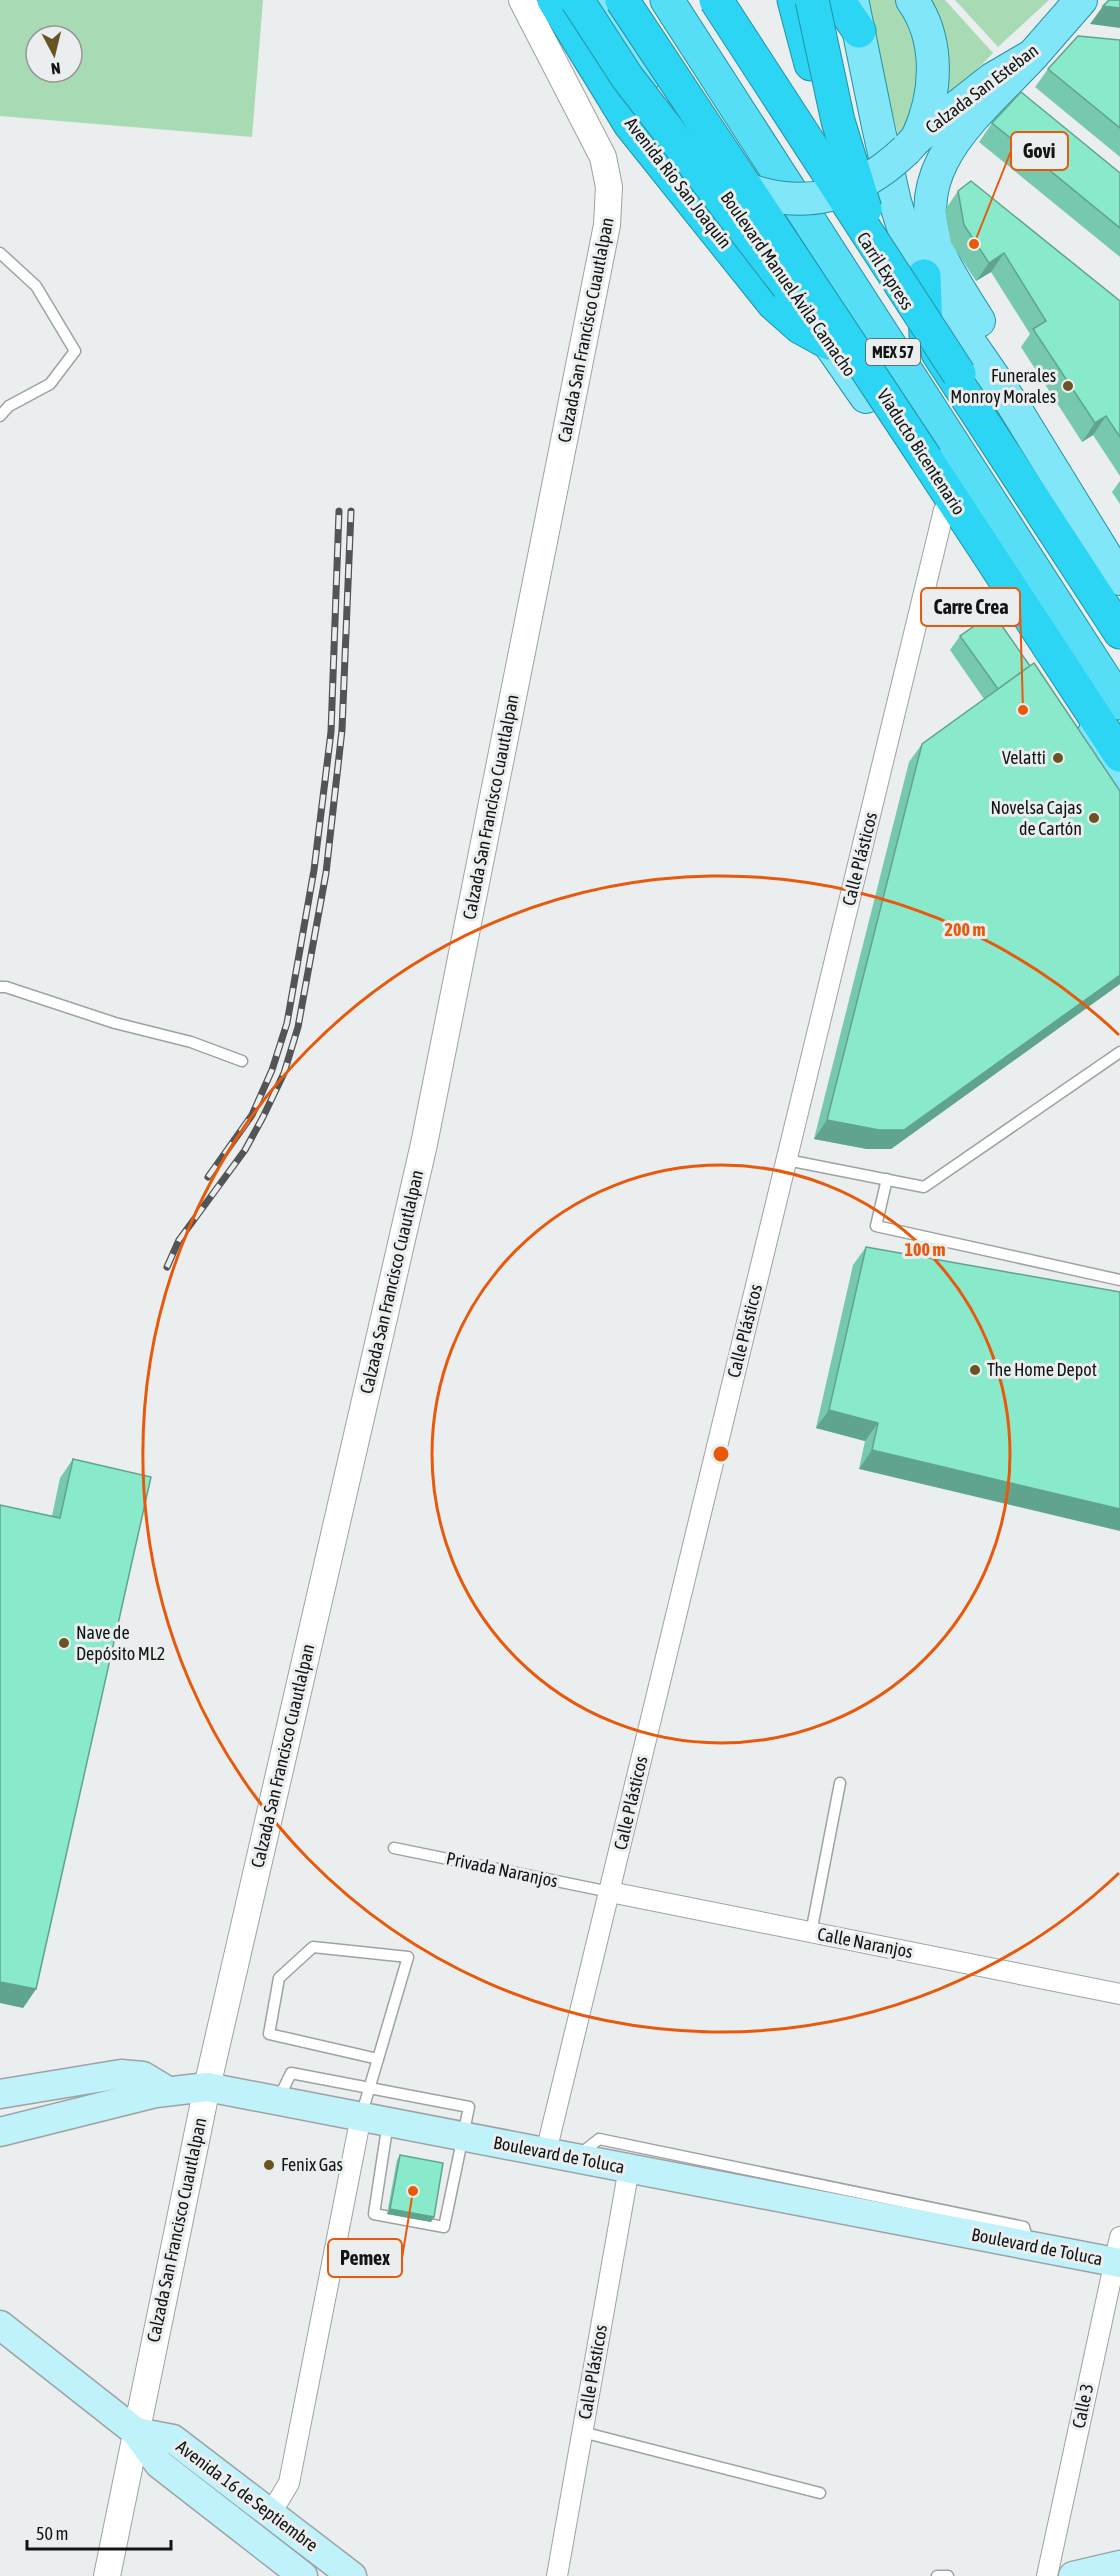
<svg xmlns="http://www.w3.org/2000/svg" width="1120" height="2576" font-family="'Asap Condensed',sans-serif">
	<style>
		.green { fill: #a8dbb3; fill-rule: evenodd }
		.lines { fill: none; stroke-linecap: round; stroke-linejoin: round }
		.service-casing { stroke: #9ea2a2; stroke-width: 13 }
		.minor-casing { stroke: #9ea2a2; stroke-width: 22 }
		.tertiary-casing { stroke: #9ea2a2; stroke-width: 28 }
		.secondary-casing { stroke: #9ea2a2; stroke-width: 31 }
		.primary-casing { stroke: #2392a5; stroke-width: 34 }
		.trunk-casing { stroke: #2392a5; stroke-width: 35 }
		.motorway-casing { stroke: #2392a5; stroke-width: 35 }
		.service { stroke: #fff; stroke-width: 10 }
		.minor { stroke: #fff; stroke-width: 20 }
		.tertiary { stroke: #fff; stroke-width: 26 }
		.secondary { stroke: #c0f2fb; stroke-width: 28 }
		.primary { stroke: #80e6f8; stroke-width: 32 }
		.trunk { stroke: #56def6; stroke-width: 33 }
		.motorway { stroke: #2cd5f3; stroke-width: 33 }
		.rail-casing { stroke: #525555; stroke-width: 7 }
		.rail { stroke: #eaeeee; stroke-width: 4.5; stroke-dasharray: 14; stroke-linecap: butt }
		.primary-bridge-casing { stroke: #2392a5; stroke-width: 34; stroke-linecap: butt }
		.motorway-bridge-casing { stroke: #2392a5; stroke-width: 35; stroke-linecap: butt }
		.primary-bridge { stroke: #80e6f8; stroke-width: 32 }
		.motorway-bridge { stroke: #2cd5f3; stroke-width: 33 }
		.wall { fill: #76c8af }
		.shaded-wall { fill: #60a38e }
		.building { fill: #89e9cb; stroke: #60a38e; stroke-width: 1.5 }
		.ring { fill: none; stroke: #e8590c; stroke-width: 3 }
		.poi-dot { fill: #685523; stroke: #eaeeee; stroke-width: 2 }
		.labels { text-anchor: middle; stroke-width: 6; stroke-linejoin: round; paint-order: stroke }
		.shield { fill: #eaeeee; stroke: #545656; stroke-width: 1.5 }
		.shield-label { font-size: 16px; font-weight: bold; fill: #131515 }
		.street-label { font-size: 18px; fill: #131515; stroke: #eaeeee }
		.poi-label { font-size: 18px; fill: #131515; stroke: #eaeeee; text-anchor: end }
		.centre { fill: #e8590c; stroke: #eaeeee; stroke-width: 3 }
		.ring-label { font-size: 18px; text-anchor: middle; font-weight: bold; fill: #e8590c; stroke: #eaeeee; stroke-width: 6; stroke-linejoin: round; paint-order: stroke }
		.leader { fill: none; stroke: #e8590c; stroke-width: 2 }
		.callout-dot { fill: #e8590c; stroke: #eaeeee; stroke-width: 2 }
		.callout { fill: #eaeeee; stroke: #e8590c; stroke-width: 2 }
		.callout-label { font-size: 20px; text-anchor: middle; font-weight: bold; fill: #131515 }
	</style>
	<rect width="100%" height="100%" fill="#eaeeee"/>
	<!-- green -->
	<g class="green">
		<path d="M0,0H263L252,137L0,116ZM36,36H72V72H36Z"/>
		<polygon points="864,0 901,0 915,37 919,104 899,139"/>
		<polygon points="923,0 945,0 993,53 944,103"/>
		<polygon points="955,0 1049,0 998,47"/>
	</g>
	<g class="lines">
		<!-- service casing -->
		<g class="service-casing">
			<g id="service">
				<polyline points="0,253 36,286 75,351 50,384 9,406 0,416"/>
				<polyline points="0,987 6,987 115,1023 191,1042 242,1061"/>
				<polyline points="787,1160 924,1187 1120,1052"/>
				<polyline points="887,1179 876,1226 1120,1280"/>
				<polyline points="394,1848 610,1892"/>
				<polyline points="811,1933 840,1783"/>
				<polygon points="313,1947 408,1957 378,2059 269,2034 279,1978"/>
				<polyline points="278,2100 291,2073 469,2107 444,2227 374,2214 388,2122"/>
				<polyline points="361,2116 378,2059"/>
				<polyline points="579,2155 599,2139 1024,2227 1028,2242"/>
				<polyline points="582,2432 820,2493"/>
				<polyline points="937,2576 948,2576"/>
			</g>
		</g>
		<!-- minor casing -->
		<g class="minor-casing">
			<g id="minor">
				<polyline points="610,1892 1120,1994"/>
				<polyline points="546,2152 944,510"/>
				<polyline points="271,2513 289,2483 361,2116"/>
				<polyline points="557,2576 629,2168"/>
				<polyline points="1047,2576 1120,2237"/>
			</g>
		</g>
		<!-- tertiary casing -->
		<g class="tertiary-casing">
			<polyline id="tertiary" points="107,2576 207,2087 424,1144 607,225 609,187 603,157 522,0"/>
		</g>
		<!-- secondary casing -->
		<g class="secondary-casing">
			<g id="secondary">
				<polyline points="0,2094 121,2074 143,2076 168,2091"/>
				<polyline points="0,2132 156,2093 207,2087 1120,2263"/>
				<polyline points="0,2325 136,2432 159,2464 303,2576"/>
				<polyline points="136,2432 173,2439 352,2576"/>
				<polyline points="1073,2576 1120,2565"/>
			</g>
		</g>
		<!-- primary casing -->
		<g class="primary-casing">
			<g id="primary">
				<polyline points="598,0 645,76"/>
				<path d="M912,0C941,41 937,95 917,138"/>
				<polyline points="853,4 878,126 895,202 908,243 924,276 1013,405 1120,579"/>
				<polyline points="906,150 917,138 992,79 1033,55 1081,0"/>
				<polyline points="773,263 866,397"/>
				<path d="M979,321C967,301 952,280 942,258C900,169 980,113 1033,55"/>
				<polyline points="1093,735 1120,776"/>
			</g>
		</g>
		<!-- trunk casing -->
		<g class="trunk-casing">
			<polyline id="trunk" points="667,0 1120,703"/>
		</g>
		<!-- motorway casing -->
		<g class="motorway-casing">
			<g id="motorway">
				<polyline points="554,0 630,124 774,304 800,327 829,343"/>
				<polyline points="794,0 811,64"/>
				<polyline points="838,0 859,31"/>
				<polyline points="924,276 926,335"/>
				<polyline points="938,353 1120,632"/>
				<polyline points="926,459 1120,755"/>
			</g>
		</g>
		<!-- service -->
		<use href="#service" class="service"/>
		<!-- minor -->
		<use href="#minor" class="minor"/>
		<!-- tertiary -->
		<use href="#tertiary" class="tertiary"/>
		<!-- secondary -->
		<use href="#secondary" class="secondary"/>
		<!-- primary -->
		<use href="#primary" class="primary"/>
		<!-- trunk -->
		<use href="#trunk" class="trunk"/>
		<!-- motorway -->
		<use href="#motorway" class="motorway"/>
		<!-- rail casing -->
		<g class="rail-casing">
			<g id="rail">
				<polyline points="208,1177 252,1115 272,1070 287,1023 314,870 331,732 339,511"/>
				<polyline points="167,1267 179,1240 245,1150 263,1117 284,1073 298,1027 326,873 342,730 351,511"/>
			</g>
		</g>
		<!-- rail -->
		<use href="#rail" class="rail"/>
		<!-- primary-bridge casing -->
		<g class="primary-bridge-casing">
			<path id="primary-bridge" d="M738,186C804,212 855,198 906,150"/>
		</g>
		<!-- motorway-bridge casing -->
		<g class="motorway-bridge-casing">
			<g id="motorway-bridge">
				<polyline points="577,0 627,77 788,286"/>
				<polyline points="622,0 926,459"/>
				<polyline points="716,0 959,374"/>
				<polyline points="812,0 838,121 865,209"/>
			</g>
		</g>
		<!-- primary-bridge -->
		<use href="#primary-bridge" class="primary-bridge"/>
		<!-- motorway-bridge -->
		<use href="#motorway-bridge" class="motorway-bridge"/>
	</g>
	<!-- wall -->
	<g class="wall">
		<polygon points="1120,40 1120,157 1035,87 1048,69"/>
		<polygon points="992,123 1120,173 1120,257 979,142"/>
		<polygon points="958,191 1120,301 1120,476 1093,435 1082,442 1021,347 1030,334 991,272 976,281 951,243 945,210"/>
		<polygon points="1120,481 1120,504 1112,492"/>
		<polygon points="960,636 1030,666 1120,791 1120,984 891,1149 867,1149 814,1139 909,762 922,744 984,699 950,650"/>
		<polygon points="866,1247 1120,1292 859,1469 865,1441 816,1428 853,1265"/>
		<polygon points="73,1459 36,1989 23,2008 52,1516 60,1478"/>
		<polygon points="400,2155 431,2222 387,2214 397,2160"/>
	</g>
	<!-- shaded-wall -->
	<g class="shaded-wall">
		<polygon points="1103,6 1120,8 1120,28 1090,24"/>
		<polygon points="1004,253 991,272 976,281 989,263"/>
		<polygon points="1106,416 1093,435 1082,442 1095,423"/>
		<polygon points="1120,975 1120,984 891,1149 867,1149 814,1139 827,1120"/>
		<polygon points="829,1410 878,1423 865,1441 816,1428"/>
		<polygon points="872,1450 1120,1509 1120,1531 859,1469"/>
		<polygon points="0,1982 36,1989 23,2008 0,2003"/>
		<polygon points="390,2209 434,2217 431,2222 387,2214"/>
	</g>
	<!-- building -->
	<g class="building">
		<polygon points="1109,0 1120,0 1120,8 1103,6"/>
		<polygon points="1078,36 1120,40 1120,128 1048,69"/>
		<polygon points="1021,92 1120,173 1120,228 992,123"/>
		<polygon points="971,181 1120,301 1120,437 1106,416 1095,423 1033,329 1046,321 1004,253 989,263 964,225 958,191"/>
		<polygon points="993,613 1030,666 998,689 960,636"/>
		<polygon points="1034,663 1120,791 1120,975 904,1130 879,1130 827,1120 922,744"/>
		<polygon points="866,1247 1120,1292 1120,1509 872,1450 878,1423 829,1410"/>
		<polygon points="73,1459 151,1477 36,1989 0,1982 0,1505 60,1518"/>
		<polygon points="400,2155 443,2163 434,2217 390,2209"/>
	</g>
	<!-- distance rings -->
	<g class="ring">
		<circle cx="721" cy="1454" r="289"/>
		<path d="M1119 1873A578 578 0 1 1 1119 1035"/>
	</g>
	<!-- markers -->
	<g class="poi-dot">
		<circle cx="1068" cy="386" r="6"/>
		<circle cx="1058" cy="758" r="6"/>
		<circle cx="1094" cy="818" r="6"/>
		<circle cx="975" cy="1370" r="6"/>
		<circle cx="64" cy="1643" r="6"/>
		<circle cx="269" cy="2165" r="6"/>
	</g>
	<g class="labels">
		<!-- shield labels -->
		<rect class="shield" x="866" y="339" width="54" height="26" rx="4.5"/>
		<g class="shield-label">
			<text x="893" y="358">MEX 57</text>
		</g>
		<!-- street labels -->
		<g class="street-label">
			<text transform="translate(982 89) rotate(-37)" y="6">Calzada San Esteban</text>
			<text transform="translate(678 183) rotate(52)" y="6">Avenida Río San Joaquín</text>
			<text transform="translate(885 271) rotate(57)" y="6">Carril Express</text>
			<text transform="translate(788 284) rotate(55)" y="6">Boulevard Manuel Ávila Camacho</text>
			<text transform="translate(586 330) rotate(-79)" y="6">Calzada San Francisco Cuautlalpan</text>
			<text transform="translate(921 452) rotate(57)" y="6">Viaducto Bicentenario</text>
			<text transform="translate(491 807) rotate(-79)" y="6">Calzada San Francisco Cuautlalpan</text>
			<text transform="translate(860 859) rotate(-76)" y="6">Calle Plásticos</text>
			<text transform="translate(392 1282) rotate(-77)" y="6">Calzada San Francisco Cuautlalpan</text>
			<text transform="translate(745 1331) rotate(-76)" y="6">Calle Plásticos</text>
			<text transform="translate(283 1756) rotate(-77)" y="6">Calzada San Francisco Cuautlalpan</text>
			<text transform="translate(631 1803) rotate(-77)" y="6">Calle Plásticos</text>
			<text transform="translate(502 1870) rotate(12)" y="6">Privada Naranjos</text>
			<text transform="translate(865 1943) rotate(11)" y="6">Calle Naranjos</text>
			<text transform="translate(559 2155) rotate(11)" y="6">Boulevard de Toluca</text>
			<text transform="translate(177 2230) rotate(-78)" y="6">Calzada San Francisco Cuautlalpan</text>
			<text transform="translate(1037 2247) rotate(11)" y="6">Boulevard de Toluca</text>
			<text transform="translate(593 2372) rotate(-80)" y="6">Calle Plásticos</text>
			<text transform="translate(1083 2406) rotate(-78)" y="6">Calle 3</text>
			<text transform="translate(247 2496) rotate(37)" y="6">Avenida 16 de Septiembre</text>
		</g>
		<!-- poi labels -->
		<g class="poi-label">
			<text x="1056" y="382">Funerales<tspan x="1056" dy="21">Monroy Morales</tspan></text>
			<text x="1046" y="764">Velatti</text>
			<text x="1082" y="814">Novelsa Cajas<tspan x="1082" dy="21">de Cartón</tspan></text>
			<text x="987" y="1376" text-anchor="start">The Home Depot</text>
			<text x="76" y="1639" text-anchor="start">Nave de<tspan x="76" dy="21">Depósito ML2</tspan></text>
			<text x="281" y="2171" text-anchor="start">Fenix Gas</text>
		</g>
	</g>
	<circle cx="721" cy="1454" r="9" class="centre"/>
	<g class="ring-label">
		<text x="965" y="936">200 m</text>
		<text x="925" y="1256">100 m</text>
	</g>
	<!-- callouts -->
	<path class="leader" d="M974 244L1011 151M1023 710L1020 607M413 2191L402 2258"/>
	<g class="callout-dot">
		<circle cx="974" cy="244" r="6"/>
		<circle cx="1023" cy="710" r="6"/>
		<circle cx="413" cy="2191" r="6"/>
	</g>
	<g class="callout">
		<rect x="1011" y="132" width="57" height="38" rx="6"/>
		<rect x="921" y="588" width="99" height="38" rx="6"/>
		<rect x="328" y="2239" width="74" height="38" rx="6"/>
	</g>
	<g class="callout-label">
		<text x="1039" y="158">Govi</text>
		<text x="971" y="614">Carre Crea</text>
		<text x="365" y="2265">Pemex</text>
	</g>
	<!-- north arrow -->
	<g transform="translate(54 54) rotate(173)"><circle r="28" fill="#eaeeee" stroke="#949797" stroke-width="1.5"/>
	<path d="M0-4.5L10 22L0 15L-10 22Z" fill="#685523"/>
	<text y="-9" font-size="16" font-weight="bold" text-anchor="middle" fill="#131515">N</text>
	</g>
	<!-- scale -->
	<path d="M27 2540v9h144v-9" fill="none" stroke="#131515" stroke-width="3"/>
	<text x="36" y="2540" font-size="18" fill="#131515" stroke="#eaeeee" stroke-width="4.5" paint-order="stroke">50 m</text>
</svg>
